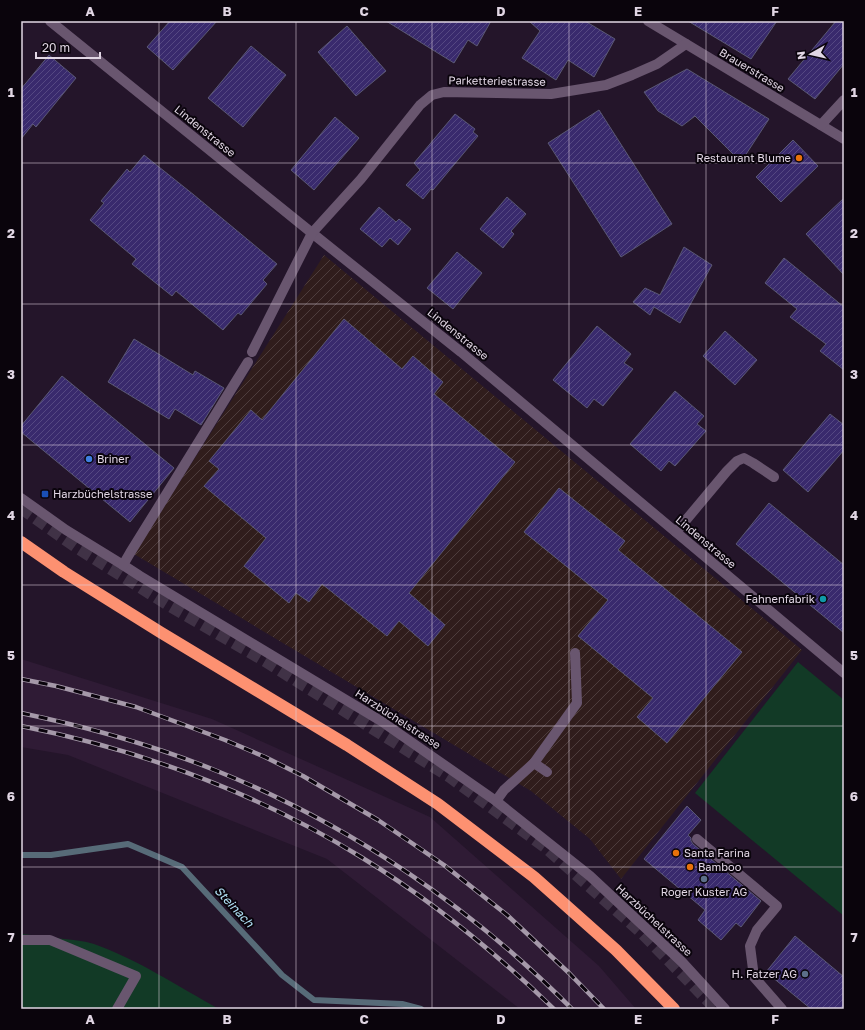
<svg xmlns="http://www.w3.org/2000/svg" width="865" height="1030" font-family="'Golos Text',sans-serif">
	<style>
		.industrial { fill: url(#industrial-furrows) }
		.built { fill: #2f1b35 }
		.garden { fill: #123a26 }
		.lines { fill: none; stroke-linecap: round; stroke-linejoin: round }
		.stream { stroke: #576b78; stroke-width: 6 }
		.building { fill: url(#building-hatch); stroke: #5a5874 }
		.highway-tunnel { stroke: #403246; stroke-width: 12; stroke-dasharray: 12 6; stroke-linecap: butt }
		.minor { stroke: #69566f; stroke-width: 10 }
		.highway { stroke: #fd9171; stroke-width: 12 }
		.rail-casing { stroke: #a599a9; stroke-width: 4.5 }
		.rail { stroke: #0a040c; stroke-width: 3; stroke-dasharray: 9; stroke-linecap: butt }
		.grid { fill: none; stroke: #e1d6e4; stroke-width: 1; stroke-opacity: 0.55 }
		.food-dot { fill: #e8710a; stroke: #0a040c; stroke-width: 1.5 }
		.shop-dot { fill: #3f7fe0; stroke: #0a040c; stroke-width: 1.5 }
		.transit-dot { fill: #1a4fb4; stroke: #0a040c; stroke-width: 1.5 }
		.culture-dot { fill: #0f9aa8; stroke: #0a040c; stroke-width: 1.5 }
		.service-dot { fill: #5c6f8a; stroke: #0a040c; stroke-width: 1.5 }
		.labels { text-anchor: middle; stroke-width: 4; stroke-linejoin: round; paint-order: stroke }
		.street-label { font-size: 11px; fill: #e1d6e4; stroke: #0a040c }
		.poi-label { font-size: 11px; fill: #e1d6e4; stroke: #0a040c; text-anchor: start }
		.water-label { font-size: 12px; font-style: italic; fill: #b1e1f5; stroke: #0a040c }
		.neatline { fill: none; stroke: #e1d6e4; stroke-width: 1.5 }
		.grid-label { font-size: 13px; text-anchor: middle; font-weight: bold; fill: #e1d6e4 }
	</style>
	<defs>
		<pattern id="industrial-furrows" width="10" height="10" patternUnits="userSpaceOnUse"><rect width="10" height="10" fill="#301d1c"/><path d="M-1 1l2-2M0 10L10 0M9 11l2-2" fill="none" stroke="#4e3d3d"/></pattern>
		<pattern id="building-hatch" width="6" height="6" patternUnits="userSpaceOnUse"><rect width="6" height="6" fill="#392a6d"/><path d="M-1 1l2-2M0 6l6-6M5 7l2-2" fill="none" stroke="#554882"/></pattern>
	</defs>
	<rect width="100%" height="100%" fill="#24152a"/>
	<!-- industrial -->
	<polygon class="industrial" points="324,255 802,650 621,879 590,839 531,791 134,554"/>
	<!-- built -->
	<polygon class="built" points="21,659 212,719 430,817 599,966 636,1009 520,1009 327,859 68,755 21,747"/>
	<!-- garden -->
	<g class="garden">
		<polygon points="798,662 844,700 844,916 695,793"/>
		<path d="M21,934C35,935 49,937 64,939C74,940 84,941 94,944C137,959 179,987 219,1009H21Z"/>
	</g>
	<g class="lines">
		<!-- stream -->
		<polyline class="stream" points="21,855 51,855 128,844 182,867 282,975 314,1000 402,1004 421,1009"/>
	</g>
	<!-- building -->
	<g class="building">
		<polygon points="170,21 217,21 173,70 147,47"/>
		<polygon points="386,21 491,21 477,46 468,40 454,63"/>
		<polygon points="529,21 585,21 615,39 594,77 568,60 556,80 522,58 540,31"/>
		<polygon points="688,21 777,21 751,59"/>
		<polygon points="836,21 844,21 844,64 815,99 788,79"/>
		<polygon points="347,26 386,71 356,96 318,52"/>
		<polygon points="251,46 286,75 243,127 208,98"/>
		<polygon points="49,55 76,78 36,127 33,124 21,139 21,89"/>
		<polygon points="687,69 769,119 741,162 695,116 682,126 658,111 644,92"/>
		<polygon points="599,110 672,224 621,257 548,143"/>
		<polygon points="455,114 475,129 473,132 478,136 433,190 431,189 423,199 406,185 420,170 414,163"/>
		<polygon points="335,117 359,138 314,190 291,170"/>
		<polygon points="793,140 818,166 781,202 756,177"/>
		<polygon points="144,155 194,195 277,264 263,280 267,284 241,315 238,313 223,330 176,291 172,296 132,264 136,259 90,220 104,203 101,201 127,169 130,172"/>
		<polygon points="507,197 526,214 511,231 514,234 503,248 480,229"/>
		<polygon points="844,198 844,275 806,234"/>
		<polygon points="379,207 396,222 399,219 411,229 398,245 390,238 382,247 360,229"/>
		<polygon points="684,247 712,265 680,323 654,307 650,315 633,302 645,288 660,295"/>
		<polygon points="457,252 482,273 453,309 427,288"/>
		<polygon points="784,258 844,307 844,370 820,351 826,344 790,317 797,309 765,283"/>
		<polygon points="344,319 402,369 413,356 443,382 434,394 515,462 409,593 445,625 428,646 399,621 387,636 322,584 309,602 296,593 289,603 244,566 266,538 204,486 219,469 209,461 251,410 262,420"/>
		<polygon points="597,326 631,354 624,363 633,369 603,406 594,399 587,408 553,380"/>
		<polygon points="725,331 757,360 735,385 703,356"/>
		<polygon points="134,339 193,375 195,371 224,388 201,425 175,409 169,419 108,382"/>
		<polygon points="62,376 174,468 130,522 21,432 21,426"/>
		<polygon points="675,391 704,416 697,424 706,431 675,466 669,461 661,471 630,444"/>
		<polygon points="830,414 844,425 844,450 808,492 783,470"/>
		<polygon points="559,488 625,541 618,550 742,652 667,743 637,717 653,698 578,636 608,600 524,532"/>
		<polygon points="769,503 844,565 844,633 736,544"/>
		<polygon points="687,806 701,820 688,835 691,838 691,841 693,844 761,901 741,927 736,923 721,940 698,920 705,910 644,859"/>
		<polygon points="795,936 844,977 844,1009 811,1009 766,972"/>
	</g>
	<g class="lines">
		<!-- highway-tunnel -->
		<polyline class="highway-tunnel" points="21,508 76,547 170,606 265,661 450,777 545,847 643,934 716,1009"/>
		<!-- minor -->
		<g class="minor">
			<polyline points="50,21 312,233 461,352 844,673"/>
			<polyline points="648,21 844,139"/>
			<polyline points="821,125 844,100"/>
			<polyline points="252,352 312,233 361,179 420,105 432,95 444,92 551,94 606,85 632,75 657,64 686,44"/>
			<polyline points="21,498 66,530 123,565 140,576 381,721 496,801 590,876 682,962 725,1009"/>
			<polyline points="676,532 727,471 737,461 744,458 753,463 774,477"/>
			<polyline points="123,565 130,553 248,362"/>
			<polyline points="534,763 547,772"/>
			<polyline points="496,801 504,790 534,763 577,703 575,653"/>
			<polyline points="697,839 777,906 757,930 750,946 754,977 782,1009"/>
			<polyline points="21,940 50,940 136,976 117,1009"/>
		</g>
		<!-- highway -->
		<polyline class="highway" points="21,542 64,572 160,632 347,745 438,804 534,877 616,950 674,1009"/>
		<!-- rail casing -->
		<g class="rail-casing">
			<g id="rail">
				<polyline points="21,679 56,686 136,707 225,740 265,757 303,776 378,820 444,865 507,915 569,973 604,1009"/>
				<path d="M21,713C88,727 153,745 217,771C349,824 471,907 572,1009"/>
				<path d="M21,726C141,750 257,793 361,857C431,900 495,952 554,1009"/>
			</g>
		</g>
		<!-- rail -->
		<use href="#rail" class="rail"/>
	</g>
	<!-- grid -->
	<path class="grid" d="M159,21V1009M296,21V1009M432,21V1009M569,21V1009M706,21V1009M21,163H844M21,304H844M21,445H844M21,585H844M21,726H844M21,867H844"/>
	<!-- markers -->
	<g class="food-dot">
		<circle cx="799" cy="158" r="4"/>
		<circle cx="676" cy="853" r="4"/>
		<circle cx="690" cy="867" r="4"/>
	</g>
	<circle class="shop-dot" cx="89" cy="459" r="4"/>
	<rect class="transit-dot" x="41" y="490" width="8" height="8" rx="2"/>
	<circle class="culture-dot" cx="823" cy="599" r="4"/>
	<g class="service-dot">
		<circle cx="704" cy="879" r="4"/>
		<circle cx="805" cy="974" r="4"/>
	</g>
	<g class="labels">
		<!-- street labels -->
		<g class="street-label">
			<text transform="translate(752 70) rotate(31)" y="4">Brauerstrasse</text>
			<text transform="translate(497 81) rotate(1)" y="4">Parketteriestrasse</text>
			<text transform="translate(205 131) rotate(39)" y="4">Lindenstrasse</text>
			<text transform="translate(458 334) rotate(39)" y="4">Lindenstrasse</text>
			<text transform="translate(706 542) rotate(40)" y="4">Lindenstrasse</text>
			<text transform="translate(398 719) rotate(33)" y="4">Harzbüchelstrasse</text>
			<text transform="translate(654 920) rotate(43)" y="4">Harzbüchelstrasse</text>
		</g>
		<!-- poi labels -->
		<g class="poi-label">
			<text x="791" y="162" text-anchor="end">Restaurant Blume</text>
			<text x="97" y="463">Briner</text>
			<text x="53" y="498">Harzbüchelstrasse</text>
			<text x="815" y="603" text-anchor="end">Fahnenfabrik</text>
			<text x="684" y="857">Santa Farina</text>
			<text x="698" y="871">Bamboo</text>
			<text x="704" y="896" text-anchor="middle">Roger Kuster AG</text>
			<text x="797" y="978" text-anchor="end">H. Fatzer AG</text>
		</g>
		<!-- water labels -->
		<g class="water-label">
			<text transform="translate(234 907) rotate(47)" y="4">Steinach</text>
		</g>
	</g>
	<!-- border -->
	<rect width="865" height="1030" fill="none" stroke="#0a040c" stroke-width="44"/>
	<!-- north arrow -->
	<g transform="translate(811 54) rotate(262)" stroke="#0a040c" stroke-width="3" paint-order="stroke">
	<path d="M0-3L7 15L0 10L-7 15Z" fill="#e1d6e4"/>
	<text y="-6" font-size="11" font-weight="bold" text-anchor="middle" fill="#e1d6e4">N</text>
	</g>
	<!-- scale -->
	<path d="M36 52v6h64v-6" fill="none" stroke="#e1d6e4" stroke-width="2"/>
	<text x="42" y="52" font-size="12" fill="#e1d6e4" stroke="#0a040c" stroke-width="3" paint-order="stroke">20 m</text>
	<rect x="22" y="22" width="821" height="986" class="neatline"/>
	<g class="grid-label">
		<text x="90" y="16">A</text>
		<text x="227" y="16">B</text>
		<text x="364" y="16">C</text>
		<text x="501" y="16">D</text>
		<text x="638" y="16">E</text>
		<text x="775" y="16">F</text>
		<text x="11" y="97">1</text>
		<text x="854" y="97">1</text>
		<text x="11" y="238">2</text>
		<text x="854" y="238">2</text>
		<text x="11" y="379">3</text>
		<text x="854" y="379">3</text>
		<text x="11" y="520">4</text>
		<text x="854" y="520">4</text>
		<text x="11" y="660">5</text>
		<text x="854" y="660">5</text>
		<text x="11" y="801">6</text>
		<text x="854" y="801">6</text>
		<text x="11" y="942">7</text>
		<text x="854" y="942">7</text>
		<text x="90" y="1024">A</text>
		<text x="227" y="1024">B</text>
		<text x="364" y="1024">C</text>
		<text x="501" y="1024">D</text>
		<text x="638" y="1024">E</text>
		<text x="775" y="1024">F</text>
	</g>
</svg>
